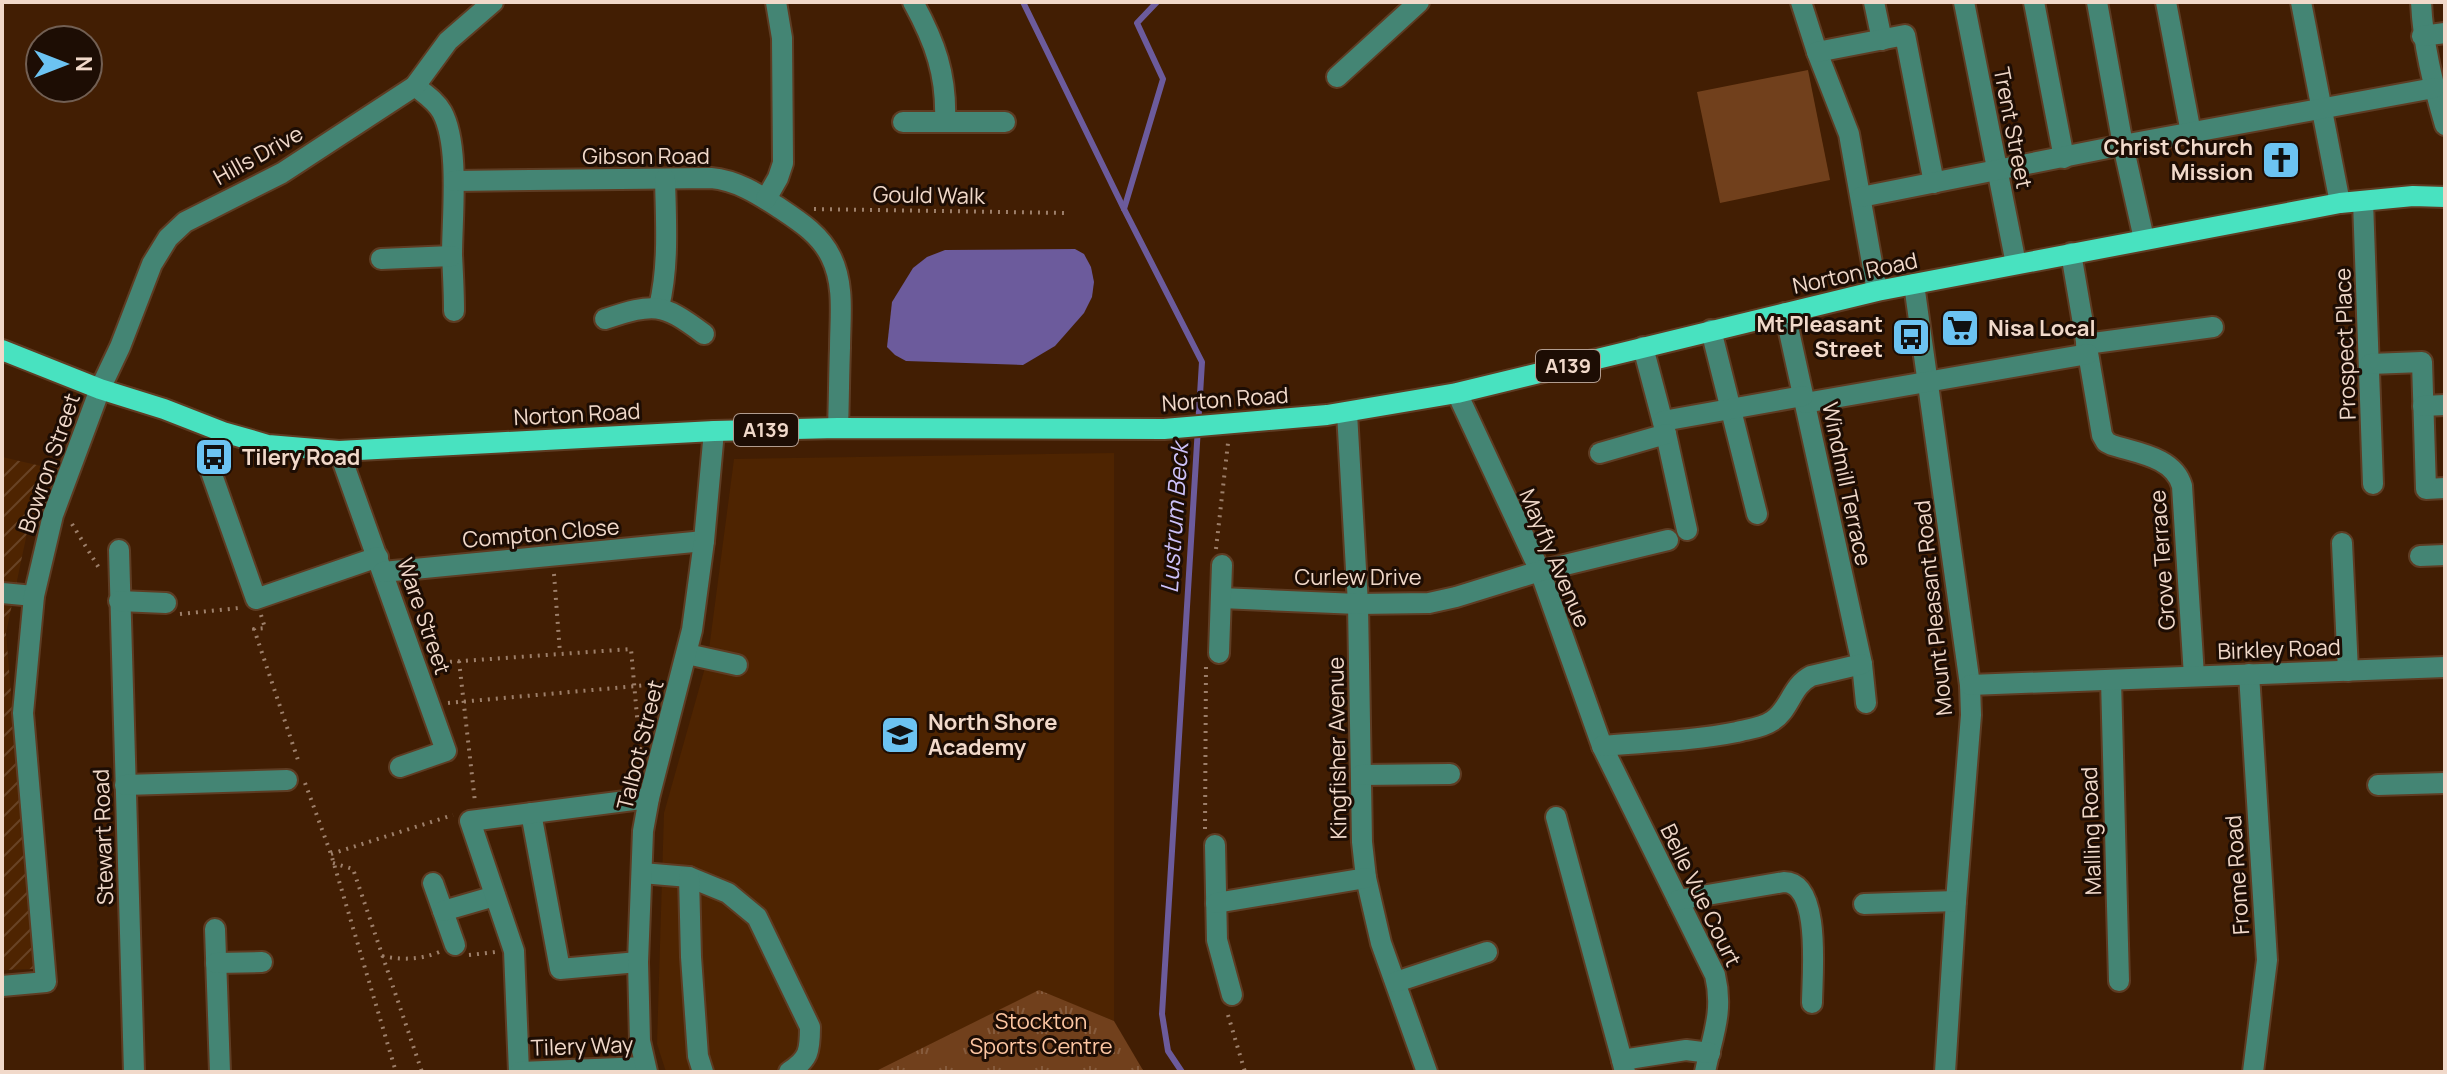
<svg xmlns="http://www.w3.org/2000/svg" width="2447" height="1074" font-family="Manrope,sans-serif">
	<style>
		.built { fill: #4e2401 }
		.industrial { fill: url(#industrial-furrows) }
		.park { fill: url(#park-tufts) }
		.garden { fill: #71401c }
		.water { fill: #6c5b9c }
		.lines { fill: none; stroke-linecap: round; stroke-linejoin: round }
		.stream { stroke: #6c5b9c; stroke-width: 6 }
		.minor-casing { stroke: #5e3c23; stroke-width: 24 }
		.major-casing { stroke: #5e3c23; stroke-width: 24 }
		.path { stroke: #9d7f6a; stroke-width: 4; stroke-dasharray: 2 6; stroke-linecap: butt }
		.minor { stroke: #448574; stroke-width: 20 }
		.major { stroke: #48e2c0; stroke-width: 20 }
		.labels { text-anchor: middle; stroke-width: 6; stroke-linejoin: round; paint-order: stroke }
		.shield { fill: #1d0d04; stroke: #b19c8f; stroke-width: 2 }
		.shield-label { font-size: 20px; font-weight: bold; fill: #f1d9ca }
		.street-label { font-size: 22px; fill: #f1d9ca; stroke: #1d0d04 }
		.poi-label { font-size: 22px; font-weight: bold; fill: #f1d9ca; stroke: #1d0d04; text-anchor: start }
		.park-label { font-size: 22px; fill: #fdc6a2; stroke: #1d0d04 }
		.water-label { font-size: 24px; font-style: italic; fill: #cdc1f9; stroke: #1d0d04 }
	</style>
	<defs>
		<pattern id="industrial-furrows" width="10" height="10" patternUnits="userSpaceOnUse" patternTransform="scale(2)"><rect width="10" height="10" fill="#4e2401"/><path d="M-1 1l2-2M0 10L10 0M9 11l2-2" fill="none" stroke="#684325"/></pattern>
		<pattern id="park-tufts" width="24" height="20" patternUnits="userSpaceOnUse" patternTransform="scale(2)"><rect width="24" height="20" fill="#71401c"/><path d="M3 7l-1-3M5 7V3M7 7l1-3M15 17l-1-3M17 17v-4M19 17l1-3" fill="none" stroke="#865b3c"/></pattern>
	</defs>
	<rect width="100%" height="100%" fill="#421e03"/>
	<!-- built -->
	<polygon class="built" points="1114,453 1114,1021 1039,991 874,1072 666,1072 657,1044 664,813 708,657 734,459"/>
	<!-- industrial -->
	<polygon class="industrial" points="2,457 41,466 6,633 34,969 2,970"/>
	<!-- park -->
	<polygon class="park" points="1039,990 1114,1021 1144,1072 874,1072"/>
	<!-- garden -->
	<polygon class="garden" points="1808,70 1830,180 1720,203 1697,92"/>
	<!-- water -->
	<polygon class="water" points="1075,249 1084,254 1091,267 1094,282 1092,297 1084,313 1055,346 1023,365 906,361 895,355 887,347 892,302 913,268 927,257 945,250"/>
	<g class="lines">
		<!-- stream -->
		<g class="stream">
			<polyline points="1023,2 1124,209 1202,362 1162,1014 1168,1051 1182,1072"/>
			<polyline points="1124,209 1163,79 1137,23 1157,2"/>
		</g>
		<!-- minor casing -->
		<g class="minor-casing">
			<g id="minor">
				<path d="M913,2C935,42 947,75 945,122"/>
				<polyline points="1801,2 1817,52 1849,134 1877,291"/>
				<polyline points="1874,2 1882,40"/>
				<polyline points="1964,2 2016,264"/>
				<polyline points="2034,2 2064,158"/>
				<polyline points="2097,2 2123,145 2144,239"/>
				<polyline points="2166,2 2191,133"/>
				<polyline points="2301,2 2340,203"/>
				<path d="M2421,2C2423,45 2433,84 2445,125"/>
				<polyline points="2422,36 2445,33"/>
				<polyline points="1817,52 1905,35 1934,183"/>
				<polyline points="1337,77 1419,2"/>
				<path d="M415,86C425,94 436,101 442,112C460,145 452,217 452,255C453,274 454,292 454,311"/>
				<polyline points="903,122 1005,122"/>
				<path d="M454,181L711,178C736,180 758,194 778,207C799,221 820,234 831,257C845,285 840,318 840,348C839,375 839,401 838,428"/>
				<polyline points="1861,197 2123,145 2434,88"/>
				<polyline points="766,199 778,178 783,163 782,38 776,2"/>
				<polyline points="2363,201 2373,484"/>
				<path d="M2071,253L2102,435L2106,442L2112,445C2137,453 2174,457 2182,486L2194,676"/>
				<polyline points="381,259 452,256"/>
				<polyline points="1914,284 1970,685 1971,715 1956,901 1945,1072"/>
				<path d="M659,307C669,265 666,222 665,179"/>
				<polyline points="1785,313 1862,664 1866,703"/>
				<path d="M605,319C655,303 661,302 704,334"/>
				<polyline points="1711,330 1757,514"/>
				<polyline points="2086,344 2213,327"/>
				<polyline points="1643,347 1666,434 1687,530"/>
				<polyline points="2370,364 2422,362 2426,489 2445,488"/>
				<path d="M1457,393L1540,571L1602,746L1715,975C1724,1012 1712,1037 1705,1072"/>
				<polyline points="1805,403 2088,354"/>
				<polyline points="2423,406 2445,405"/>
				<polyline points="1347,413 1358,604 1362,842 1366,878 1381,943 1427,1072"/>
				<polyline points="1663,421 1803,396"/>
				<polyline points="339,451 446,751 400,767"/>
				<polyline points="1600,453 1666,434"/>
				<polyline points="210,469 256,599 378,557"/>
				<polyline points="2342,543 2348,671"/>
				<polyline points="119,550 134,1072"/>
				<polyline points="2420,556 2445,555"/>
				<polyline points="383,572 704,541"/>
				<polyline points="2,593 34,596"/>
				<polyline points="1221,598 1358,604 1429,603 1456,597 1540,571 1668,540"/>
				<polyline points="119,601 166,603"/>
				<polyline points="1219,653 1222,565"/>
				<polyline points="687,654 737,665"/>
				<polyline points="2249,674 2267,960 2253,1072"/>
				<polyline points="2111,680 2119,981"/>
				<polyline points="1970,685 2445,667"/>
				<path d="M1602,746C1647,742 1692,741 1737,732C1748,729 1762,728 1772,721C1790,710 1791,686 1811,676L1862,664"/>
				<polyline points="1361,775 1450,774"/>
				<polyline points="125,785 287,780"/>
				<polyline points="2378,785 2445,783"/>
				<polyline points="531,813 560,969 638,962"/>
				<polyline points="1556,817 1622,1060"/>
				<polyline points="1215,845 1217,940 1232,995"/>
				<path d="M642,873L689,877L728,893L757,917L810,1027C810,1051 809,1059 789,1072"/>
				<polyline points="689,877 691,957 698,1056 703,1072"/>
				<polyline points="433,883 455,945"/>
				<path d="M1678,900L1784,882C1822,882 1812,977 1812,1003"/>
				<polyline points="1216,903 1366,878"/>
				<polyline points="1864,904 1956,901"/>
				<polyline points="443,911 495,896"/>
				<polyline points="215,929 220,1072"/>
				<polyline points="216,963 262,962"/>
				<polyline points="1396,982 1487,952"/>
				<polyline points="2,986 46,982 23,713 34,596 53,515 100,389 120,347 152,264 168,238 185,222 282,173 415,86 448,41 493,2"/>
				<polyline points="519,1072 514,951 470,821 649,798"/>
				<polyline points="520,1072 645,1067"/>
				<polyline points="647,1072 640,1041 638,962 643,831 649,798 692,630 704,541 714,431"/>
				<polyline points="1625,1072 1622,1060 1686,1050 1710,1053"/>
			</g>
		</g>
		<!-- major casing -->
		<g class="major-casing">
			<polyline id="major" points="2,350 100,389 164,409 223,432 268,445 339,451 714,431 838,428 1164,429 1327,415 1457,393 1877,291 2340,203 2413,196 2445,197"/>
		</g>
		<!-- path -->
		<g class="path">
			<polyline points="814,209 1068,213"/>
			<polyline points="72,524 99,568"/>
			<polyline points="1216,549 1228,443"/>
			<polyline points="554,574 560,653"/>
			<polyline points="180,614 239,608"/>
			<polyline points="261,615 265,628 254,629 299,763"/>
			<polyline points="459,661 475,802"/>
			<polyline points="434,663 631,649 640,750"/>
			<polyline points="448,703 659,684"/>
			<polyline points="305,783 331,854 396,1072"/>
			<polyline points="1205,829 1206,665"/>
			<polyline points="331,854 453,815"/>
			<polyline points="333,863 353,869 422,1072"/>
			<polyline points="469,955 496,952"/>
			<path d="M382,956C402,960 420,960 439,952"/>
			<polyline points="1228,1015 1245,1072"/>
		</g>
		<!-- minor -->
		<use href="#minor" class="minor"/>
		<!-- major -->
		<use href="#major" class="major"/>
	</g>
	<!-- icons -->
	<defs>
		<g id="church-square" transform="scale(2)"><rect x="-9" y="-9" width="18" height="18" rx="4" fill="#6cc3f2" stroke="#1d0d04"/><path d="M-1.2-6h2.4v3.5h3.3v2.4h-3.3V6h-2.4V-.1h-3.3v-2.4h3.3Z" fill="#111"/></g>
		<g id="supermarket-square" transform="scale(2)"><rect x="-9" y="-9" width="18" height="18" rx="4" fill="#6cc3f2" stroke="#1d0d04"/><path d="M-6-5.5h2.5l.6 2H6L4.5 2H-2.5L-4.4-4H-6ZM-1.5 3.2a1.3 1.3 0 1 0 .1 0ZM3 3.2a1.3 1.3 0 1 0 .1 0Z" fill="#111"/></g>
		<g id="bus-square" transform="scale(2)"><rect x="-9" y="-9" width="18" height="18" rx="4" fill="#6cc3f2" stroke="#1d0d04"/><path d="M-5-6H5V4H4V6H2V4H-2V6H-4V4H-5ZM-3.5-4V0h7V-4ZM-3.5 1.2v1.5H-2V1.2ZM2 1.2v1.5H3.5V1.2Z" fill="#111"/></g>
		<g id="school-square" transform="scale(2)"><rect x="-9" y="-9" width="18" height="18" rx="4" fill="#6cc3f2" stroke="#1d0d04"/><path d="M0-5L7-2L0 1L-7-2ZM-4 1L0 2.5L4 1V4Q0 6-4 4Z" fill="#111"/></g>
	</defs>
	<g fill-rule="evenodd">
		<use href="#church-square" x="2281" y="160"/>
		<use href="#supermarket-square" x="1960" y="328"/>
		<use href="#bus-square" x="1911" y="337"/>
		<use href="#bus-square" x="214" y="457"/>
		<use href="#school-square" x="900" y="735"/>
	</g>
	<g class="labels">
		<!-- shield labels -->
		<g class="shield">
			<rect x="1536" y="350" width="64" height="32" rx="6"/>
			<rect x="734" y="414" width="64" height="32" rx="6"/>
		</g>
		<g class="shield-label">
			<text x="1568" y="373">A139</text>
			<text x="766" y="437">A139</text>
		</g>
		<!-- street labels -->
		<g class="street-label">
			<text transform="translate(2013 128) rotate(79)" y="8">Trent Street</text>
			<text transform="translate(258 155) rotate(-29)" y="8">Hills Drive</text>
			<text x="646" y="164">Gibson Road</text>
			<text transform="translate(929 195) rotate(1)" y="8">Gould Walk</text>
			<text transform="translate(1855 273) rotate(-12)" y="8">Norton Road</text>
			<text transform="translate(2345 344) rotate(-92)" y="8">Prospect Place</text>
			<text transform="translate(1225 399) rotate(-4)" y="8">Norton Road</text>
			<text transform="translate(577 414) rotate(-3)" y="8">Norton Road</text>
			<text transform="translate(49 463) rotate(-71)" y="8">Bowron Street</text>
			<text transform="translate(1847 484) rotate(78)" y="8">Windmill Terrace</text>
			<text transform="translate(541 533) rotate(-5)" y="8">Compton Close</text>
			<text transform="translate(1555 558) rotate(67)" y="8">Mayfly Avenue</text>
			<text transform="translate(2162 560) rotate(-94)" y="8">Grove Terrace</text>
			<text x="1358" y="585">Curlew Drive</text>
			<text transform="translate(1933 608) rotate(-96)" y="8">Mount Pleasant Road</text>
			<text transform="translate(424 616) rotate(71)" y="8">Ware Street</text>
			<text transform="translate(2279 649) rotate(-2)" y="8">Birkley Road</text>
			<text transform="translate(640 745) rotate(-76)" y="8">Talbot Street</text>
			<text transform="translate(1337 748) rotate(-91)" y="8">Kingfisher Avenue</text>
			<text transform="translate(2091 831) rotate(-92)" y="8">Malling Road</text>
			<text transform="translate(103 837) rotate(-92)" y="8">Stewart Road</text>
			<text transform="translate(2237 875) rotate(-94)" y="8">Frome Road</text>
			<text transform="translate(1701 895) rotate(64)" y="8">Belle Vue Court</text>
			<text transform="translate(582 1046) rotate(-2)" y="8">Tilery Way</text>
		</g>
		<!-- poi labels -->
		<g class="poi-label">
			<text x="2253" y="155" text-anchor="end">Christ Church<tspan x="2253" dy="25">Mission</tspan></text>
			<text x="1883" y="332" text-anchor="end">Mt Pleasant<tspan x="1883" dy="25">Street</tspan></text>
			<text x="1988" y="336">Nisa Local</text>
			<text x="242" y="465">Tilery Road</text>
			<text x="928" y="730">North Shore<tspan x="928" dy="25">Academy</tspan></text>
		</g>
		<!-- park labels -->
		<g class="park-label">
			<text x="1041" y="1029">Stockton<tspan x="1041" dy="25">Sports Centre</tspan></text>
		</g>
		<!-- water labels -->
		<g class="water-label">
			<text transform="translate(1175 518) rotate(-86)" y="8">Lustrum Beck</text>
		</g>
	</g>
	<!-- border -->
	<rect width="2447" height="1074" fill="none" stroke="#f1d9ca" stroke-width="8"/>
	<!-- north arrow -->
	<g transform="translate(64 64) rotate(90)"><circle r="38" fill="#1d0d04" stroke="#725f53" stroke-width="2"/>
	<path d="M0-6L14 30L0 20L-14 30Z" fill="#6cc3f2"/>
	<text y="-12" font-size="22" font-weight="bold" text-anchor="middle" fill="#f1d9ca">N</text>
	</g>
</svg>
